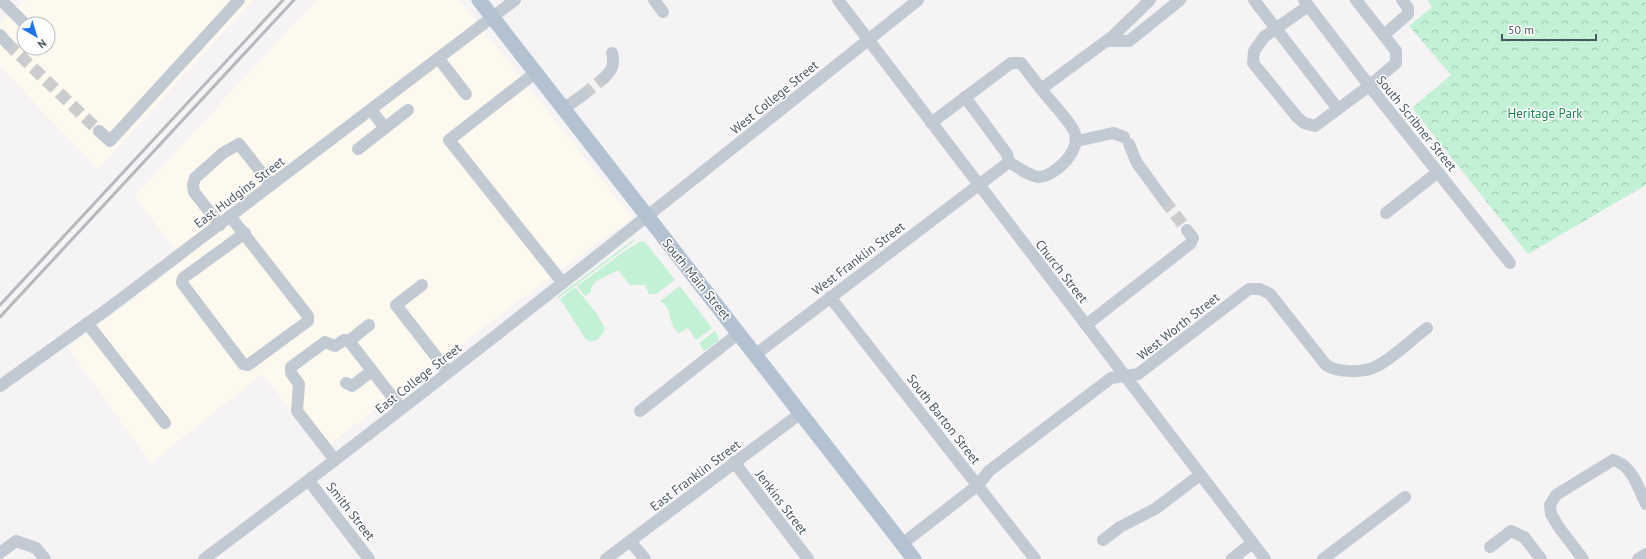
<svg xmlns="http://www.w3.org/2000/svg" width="1646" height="559" font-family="'PT Sans',sans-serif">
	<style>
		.commercial { fill: #fdf9ef; fill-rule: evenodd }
		.green { fill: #c3f1d5 }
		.park { fill: url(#park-crowns) }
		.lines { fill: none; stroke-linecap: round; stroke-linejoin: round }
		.minor-tunnel { stroke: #caccce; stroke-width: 12; stroke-dasharray: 12 6; stroke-linecap: butt }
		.minor { stroke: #c1cad2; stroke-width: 12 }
		.major { stroke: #b3c2d1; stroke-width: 15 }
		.rail { stroke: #b5b8bd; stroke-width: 3 }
		.labels { text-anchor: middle; stroke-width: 3; stroke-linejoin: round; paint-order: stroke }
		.street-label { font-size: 13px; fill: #4a5661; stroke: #fff }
		.park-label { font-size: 13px; fill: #17864f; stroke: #fff }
	</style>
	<defs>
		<pattern id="park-crowns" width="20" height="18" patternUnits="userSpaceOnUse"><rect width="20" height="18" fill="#c3f1d5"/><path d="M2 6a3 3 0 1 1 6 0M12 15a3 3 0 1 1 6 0" fill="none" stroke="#a0c6b0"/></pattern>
	</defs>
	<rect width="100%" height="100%" fill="#f5f3f3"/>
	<!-- commercial -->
	<g class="commercial">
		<path d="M25,0H253L98,169L0,67V23ZM24,24H48V48H24Z"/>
		<polygon points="316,0 459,0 632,218 541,284 322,450 262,374 151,463 68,348 183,261 135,196"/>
	</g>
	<!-- green -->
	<g class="green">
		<polygon points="636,238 632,243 557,299 558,296"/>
		<polygon points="641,241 645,242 675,280 656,294 649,294 645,285 630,285 618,270 595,282 591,288 591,292 585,296 577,286 625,251"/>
		<path d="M680,286L712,328L696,340L688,328L679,333C667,324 674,309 660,301Z"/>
		<path d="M575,287L597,314L605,328C602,336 597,343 588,341L585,338L560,299Z"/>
		<polygon points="715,331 718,336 718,341 704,351 699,343"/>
	</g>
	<!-- park -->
	<polygon class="park" points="1427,0 1646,0 1646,185 1528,254 1412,108 1451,75 1409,26 1432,7"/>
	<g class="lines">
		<!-- minor-tunnel -->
		<g class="minor-tunnel">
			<polyline points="7,43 99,131"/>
			<polyline points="583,95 604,78"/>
			<polyline points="1164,200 1187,230"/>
		</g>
		<!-- minor -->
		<g class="minor">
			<polyline points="1,0 25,24"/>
			<polyline points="654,0 663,12"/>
			<polyline points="838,0 1265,559"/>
			<polyline points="1254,0 1338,109 1369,86 1396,63 1396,51 1382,33"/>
			<polyline points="1304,0 1371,88 1510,263"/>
			<polyline points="1356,0 1382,33 1385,34 1408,14 1408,8 1402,0"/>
			<polyline points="1308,6 1264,37 1254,51 1253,63 1297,117 1304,123 1315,126 1338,109"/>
			<polyline points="0,35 7,43"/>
			<polyline points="1106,41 1129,41 1180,0"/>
			<polyline points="439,59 466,94"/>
			<polyline points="535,73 449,140 562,282"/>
			<path d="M604,78C612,70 615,65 612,53"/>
			<polyline points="965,97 1007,154 1009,162"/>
			<polyline points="563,109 583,95"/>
			<polyline points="371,110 385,128"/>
			<polyline points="931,123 1011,63 1021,63 1041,89 1113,36 1150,0"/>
			<polyline points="99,131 110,141 239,0"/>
			<polyline points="1077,141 1113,133 1124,137"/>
			<polyline points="1129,144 1137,163 1164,200"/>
			<polyline points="358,149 408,110"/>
			<polyline points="1386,213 1438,172"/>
			<polyline points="230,216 308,316 308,321 248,365 243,364 182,283 183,278 245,233"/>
			<polyline points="220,225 194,192 193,185 195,178 223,153 239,144 271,185"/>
			<polyline points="422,285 396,305 448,372"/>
			<polyline points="830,297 1035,559"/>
			<polyline points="87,323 165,423"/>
			<polyline points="1086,325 1190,244 1193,238 1187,230"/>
			<polyline points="349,341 369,325"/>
			<path d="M756,354L1009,162C1016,166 1030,177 1039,177C1055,176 1083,150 1074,131C1068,119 1050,101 1041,89"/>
			<polyline points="346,383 352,386 372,371"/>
			<polyline points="0,386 109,308 515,0"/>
			<polyline points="640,411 739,333"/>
			<polyline points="335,460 297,411 299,384 291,373 291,367 325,342 335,346 344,340 349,341 401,408"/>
			<polyline points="734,462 808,559"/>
			<polyline points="309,481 369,559"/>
			<polyline points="1103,540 1120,527 1155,509 1200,475"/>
			<polyline points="630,541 645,559"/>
			<path d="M902,544L978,485L989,471L1111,378L1138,374L1249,289H1260L1270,294L1326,365C1338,373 1364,373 1377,366C1394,357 1411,340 1427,328"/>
			<polyline points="1490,547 1511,531 1524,537 1541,559"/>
			<polyline points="0,553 16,541 36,548 45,559"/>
			<path d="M204,559C446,378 682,189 918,0"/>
			<polyline points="606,559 801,413"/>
			<polyline points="1232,559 1252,543"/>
			<polyline points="1323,559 1405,497"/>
			<path d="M1583,559L1558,526L1551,514L1550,505L1556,495L1613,460C1632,465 1638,487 1646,504"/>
			<polyline points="1638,559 1646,554"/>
		</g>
		<!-- major -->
		<polyline class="major" points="479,0 914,559"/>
		<!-- rail -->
		<g class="rail">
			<polyline points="0,305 283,0"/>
			<polyline points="0,317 294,0"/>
		</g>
	</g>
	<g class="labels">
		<!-- street labels -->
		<g class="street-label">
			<text transform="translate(774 97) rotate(-39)" y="5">West College Street</text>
			<text transform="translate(1417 123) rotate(51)" y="5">South Scribner Street</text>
			<text transform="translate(239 192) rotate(-37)" y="5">East Hudgins Street</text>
			<text transform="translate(858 258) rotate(-37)" y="5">West Franklin Street</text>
			<text transform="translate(1062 271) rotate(52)" y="5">Church Street</text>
			<text transform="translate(697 279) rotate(51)" y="5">South Main Street</text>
			<text transform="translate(1178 326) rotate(-38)" y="5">West Worth Street</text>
			<text transform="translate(418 378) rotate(-38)" y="5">East College Street</text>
			<text transform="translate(944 419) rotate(52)" y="5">South Barton Street</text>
			<text transform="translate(695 475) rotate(-37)" y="5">East Franklin Street</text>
			<text transform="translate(782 502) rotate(53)" y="5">Jenkins Street</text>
			<text transform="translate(351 511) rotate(52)" y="5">Smith Street</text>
		</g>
		<!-- park labels -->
		<g class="park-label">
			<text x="1545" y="118">Heritage Park</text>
		</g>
	</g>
	<!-- north arrow -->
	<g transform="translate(36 36) rotate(142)"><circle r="19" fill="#ffffff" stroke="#b7bbc0"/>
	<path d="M0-3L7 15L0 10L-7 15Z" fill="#1a73e8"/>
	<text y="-6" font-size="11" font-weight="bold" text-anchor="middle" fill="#4a5661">N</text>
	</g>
	<!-- scale -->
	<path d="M1502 34v6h94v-6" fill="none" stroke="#4a5661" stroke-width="2"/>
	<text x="1508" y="34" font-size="12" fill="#4a5661" stroke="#ffffff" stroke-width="3" paint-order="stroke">50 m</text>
</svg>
